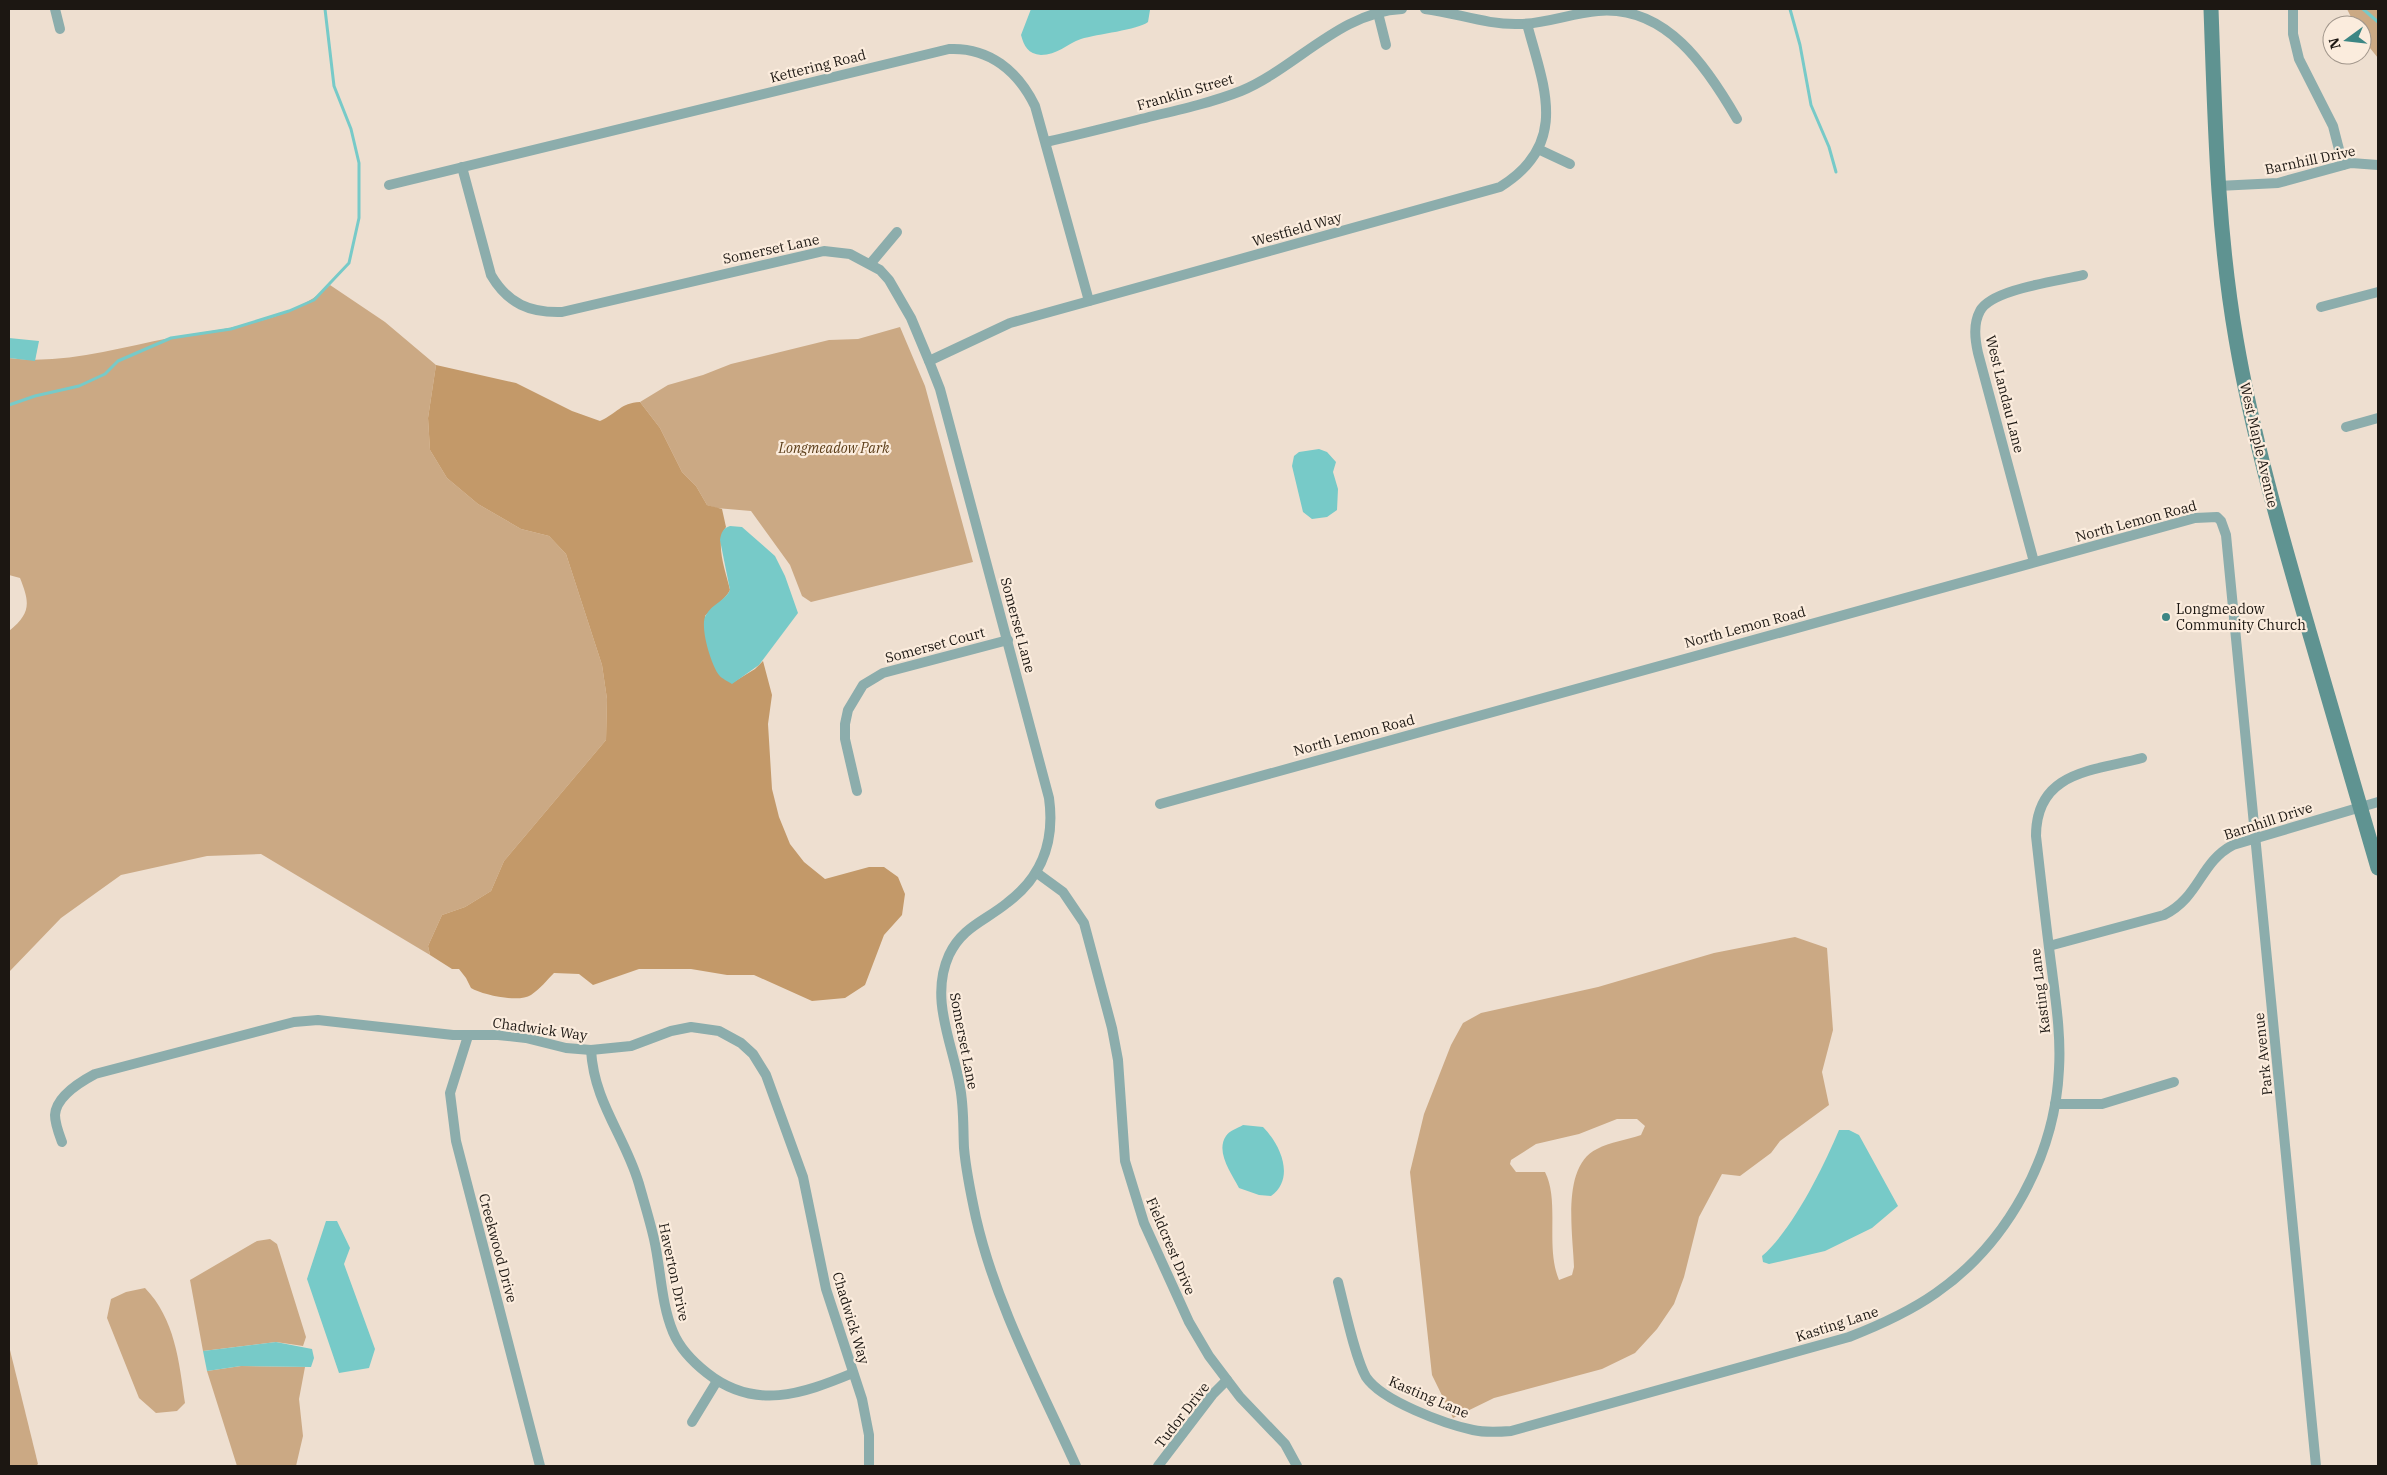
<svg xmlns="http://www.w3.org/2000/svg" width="2387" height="1475" font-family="'IBM Plex Serif',serif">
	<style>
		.green { fill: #cba984; fill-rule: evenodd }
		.forest { fill: #c39969 }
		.water { fill: #77cac8 }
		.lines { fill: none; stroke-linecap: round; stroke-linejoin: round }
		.stream { stroke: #77cac8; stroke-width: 3 }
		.street { stroke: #8cadac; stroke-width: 10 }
		.secondary { stroke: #5f9391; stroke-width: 15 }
		.poi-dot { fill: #3d8684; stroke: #fbecdd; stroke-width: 2 }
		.labels { text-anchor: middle; stroke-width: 4.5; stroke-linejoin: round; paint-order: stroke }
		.street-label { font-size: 14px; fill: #1c1712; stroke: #fbecdd }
		.park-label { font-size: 14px; font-style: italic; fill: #5b3d18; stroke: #fbecdd }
		.poi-label { font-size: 14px; fill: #1c1712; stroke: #fbecdd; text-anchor: start }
	</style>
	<rect width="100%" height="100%" fill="#eedfd0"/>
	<!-- green -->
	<g class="green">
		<polygon points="2347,9 2378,9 2378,58 2362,38 2362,25 2355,25"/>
		<path d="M330,285L385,322L436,365L428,418L430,450L447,478L478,504L521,529L549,536L566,554L602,665L607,699L606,740L504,861L491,891L465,907L442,915L428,946L430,955L261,854L207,856L121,875L61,918L9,972V631C31,613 30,603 20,578L9,575V358C63,365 117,348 170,338C225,328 288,324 330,285Z"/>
		<polygon points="900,327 925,386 973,562 811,602 802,596 790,565 751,511 716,508 707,505 696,486 682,472 660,428 640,402 668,385 703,375 731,364 829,340 858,339"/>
		<path d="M1795,937L1827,948L1833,1030L1822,1072L1829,1105L1780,1141L1771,1153L1740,1176L1722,1174L1699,1217L1684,1277L1674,1304L1657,1329L1635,1353L1602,1369L1494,1398L1453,1418L1432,1375L1410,1172L1424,1114L1451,1045L1463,1023L1481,1013L1598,987L1714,953ZM1617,1119H1637L1645,1126L1641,1135C1627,1140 1610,1142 1597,1149C1561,1166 1573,1234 1574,1267L1572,1275L1559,1280C1545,1247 1560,1201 1545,1172H1516L1510,1164L1511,1160L1536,1144L1579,1134Z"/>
		<polygon points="270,1239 277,1244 306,1337 303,1346 276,1342 203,1351 190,1280 257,1241"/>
		<path d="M145,1288C175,1319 179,1361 185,1403L177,1411L156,1413L139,1398L107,1318L111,1299L126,1292Z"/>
		<polygon points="9,1346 38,1464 36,1466 9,1466"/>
		<polygon points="241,1366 305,1367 299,1399 303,1436 296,1466 237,1466 207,1371"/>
	</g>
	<!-- forest -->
	<path class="forest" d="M436,365L516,383L572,411L600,421C618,413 620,403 640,402L660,428L682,472L696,486L707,505L722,509L726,527C714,543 726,572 730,590C727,598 712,608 705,616L732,683L755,669L763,661L772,695L768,724L772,789L779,817L790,844L804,862L825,879L869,867H884L898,877L905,894L902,915L884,935L865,985L845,998L812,1001L754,975H727L691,969H639L593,985L579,974L554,973C547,980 540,989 531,995C519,1003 483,995 471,988L466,978L459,969H452L430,955L428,946L442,915L465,907L491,891L504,861L606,740L607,699L602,665L566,554L549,536L521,529L478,504L447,478L430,450L428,418Z"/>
	<!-- water -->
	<g class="water">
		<path d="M1031,9H1150V10L1148,22C1138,30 1097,34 1081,39C1067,44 1057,55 1041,55C1028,54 1024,46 1021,35Z"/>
		<polygon points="9,338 39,341 35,361 9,358"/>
		<polygon points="1319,449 1327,452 1336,462 1333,472 1338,489 1337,510 1327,517 1312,519 1303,512 1292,466 1294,456 1299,452"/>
		<path d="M730,526L742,527L775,556L785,576L798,613L759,665L732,684C728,681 722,679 719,675C711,665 699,625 706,615C712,604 726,600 730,590L720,540C721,533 723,528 730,526Z"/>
		<path d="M1243,1125L1263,1127C1280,1144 1296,1178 1271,1196L1259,1195L1239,1188C1232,1174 1215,1152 1226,1136C1229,1131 1238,1128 1243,1125Z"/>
		<path d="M1839,1130H1849L1859,1135L1898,1206L1872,1228L1825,1251L1769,1264L1763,1262L1762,1256C1793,1229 1823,1168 1839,1130Z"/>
		<polygon points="326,1221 337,1221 350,1248 344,1264 375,1349 369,1368 339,1373 307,1279"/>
		<polygon points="276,1342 312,1349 314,1358 311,1367 241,1366 207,1371 203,1351"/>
	</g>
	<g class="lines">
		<!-- stream -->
		<g class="stream">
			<polyline points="1790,9 1800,45 1811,105 1829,147 1836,172"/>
			<polyline points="2363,9 2378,22"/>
			<polyline points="9,405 35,396 79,386 105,374 118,361 171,338 231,329 289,311 314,300 349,263 359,218 359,163 351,129 334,86 325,9"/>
		</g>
		<!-- street -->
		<g class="street">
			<polyline points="55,9 60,29"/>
			<path d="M1425,9C1457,13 1487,25 1519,24C1545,24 1572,13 1598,11C1666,5 1707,67 1737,119"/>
			<polyline points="2293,9 2293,34 2299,59 2333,126 2343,165"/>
			<polyline points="1378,13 1386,45"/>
			<path d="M1046,142C1082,134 1117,125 1153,116C1183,109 1213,102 1241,91C1296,68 1340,12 1402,9"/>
			<polyline points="1538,149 1570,164"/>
			<path d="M462,167L491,275C508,304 530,313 562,312L824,251L850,254L880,270L889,280L911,318L929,361L940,389L1049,798C1055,841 1042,877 1007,903C985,921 962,927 949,955C929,999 953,1044 960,1087C964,1107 963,1128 964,1148C966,1171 971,1195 976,1218C996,1305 1040,1386 1076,1466"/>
			<path d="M389,185L949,49C989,47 1018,71 1035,106L1089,301"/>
			<polyline points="2218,186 2278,183 2351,163 2378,165"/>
			<polyline points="871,263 897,232"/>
			<polyline points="2321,307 2378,292"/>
			<path d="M929,361L1010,323L1500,187C1570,144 1544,87 1527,24"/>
			<polyline points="2346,427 2378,418"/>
			<path d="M2034,562L1978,353C1975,339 1973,324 1980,311C1991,289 2059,281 2083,275"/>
			<polyline points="857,791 845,739 845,724 848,710 863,685 883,673 1008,640"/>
			<polyline points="1160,804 2195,518 2217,517 2221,521 2226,535 2316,1466"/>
			<polyline points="1037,873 1063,892 1084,923 1112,1028 1118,1060 1125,1161 1144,1223 1189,1322 1209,1356 1240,1397 1285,1444 1297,1466"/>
			<path d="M2049,946L2164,915C2200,897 2200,862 2233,845L2378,802"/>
			<polyline points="468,1036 450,1093 456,1141 540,1466"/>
			<path d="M591,1050C594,1103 625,1136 639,1184C644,1202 650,1221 654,1239C661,1270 661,1303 673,1332C680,1349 693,1362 707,1373C755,1411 802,1394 853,1373"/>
			<polyline points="2055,1104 2102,1104 2174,1082"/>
			<path d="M62,1142C59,1134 55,1124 55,1115C56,1097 80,1082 95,1074L294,1022L318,1020L453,1035H498L526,1038L566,1048L591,1050L631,1046L671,1031L691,1027L719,1031L741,1043L753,1054L766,1075L803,1177L826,1289L862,1399L869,1435V1466"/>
			<path d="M1338,1282C1344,1305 1355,1358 1366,1377C1382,1401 1445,1424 1473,1430C1486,1433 1499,1432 1511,1431L1849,1337C1880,1325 1909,1312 1936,1293C2008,1243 2055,1156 2059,1069C2061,1036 2056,1003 2052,971C2046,926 2041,881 2036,836C2036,771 2093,771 2142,758"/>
			<polyline points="692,1422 717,1381"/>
			<polyline points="1158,1466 1213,1394 1227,1380"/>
		</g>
		<!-- secondary -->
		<path class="secondary" d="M2211,9C2215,119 2217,229 2236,339C2253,438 2281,534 2309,631C2332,710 2355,789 2378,868"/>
	</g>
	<!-- markers -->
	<circle class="poi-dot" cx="2166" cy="617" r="5"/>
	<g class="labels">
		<!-- street labels -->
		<g class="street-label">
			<text transform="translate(818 66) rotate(-14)" y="5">Kettering Road</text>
			<text transform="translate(1185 92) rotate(-16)" y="5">Franklin Street</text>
			<text transform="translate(2310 160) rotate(-12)" y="5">Barnhill Drive</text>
			<text transform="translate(1297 229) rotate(-16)" y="5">Westfield Way</text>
			<text transform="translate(771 249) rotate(-12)" y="5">Somerset Lane</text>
			<text transform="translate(2005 394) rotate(76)" y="5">West Landau Lane</text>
			<text transform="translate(2259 445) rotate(77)" y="5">West Maple Avenue</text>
			<text transform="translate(2136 521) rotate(-15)" y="5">North Lemon Road</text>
			<text transform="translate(1018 625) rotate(75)" y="5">Somerset Lane</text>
			<text transform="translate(1745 627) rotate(-15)" y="5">North Lemon Road</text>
			<text transform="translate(935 645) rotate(-15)" y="5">Somerset Court</text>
			<text transform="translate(1354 735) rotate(-15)" y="5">North Lemon Road</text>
			<text transform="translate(2268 821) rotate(-18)" y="5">Barnhill Drive</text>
			<text transform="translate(2040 991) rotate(-97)" y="5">Kasting Lane</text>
			<text transform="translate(540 1029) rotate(8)" y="5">Chadwick Way</text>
			<text transform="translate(964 1041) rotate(79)" y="5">Somerset Lane</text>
			<text transform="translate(2263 1054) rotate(-96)" y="5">Park Avenue</text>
			<text transform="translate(1171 1246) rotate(67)" y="5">Fieldcrest Drive</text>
			<text transform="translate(498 1248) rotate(75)" y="5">Creekwood Drive</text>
			<text transform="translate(674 1272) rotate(78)" y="5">Haverton Drive</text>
			<text transform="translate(851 1318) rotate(73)" y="5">Chadwick Way</text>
			<text transform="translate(1837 1324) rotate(-18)" y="5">Kasting Lane</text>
			<text transform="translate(1429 1397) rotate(23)" y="5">Kasting Lane</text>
			<text transform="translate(1182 1415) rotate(-52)" y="5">Tudor Drive</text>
		</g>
		<!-- park labels -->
		<g class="park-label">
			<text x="834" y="453">Longmeadow Park</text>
		</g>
		<!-- poi labels -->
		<g class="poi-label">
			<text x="2176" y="614">Longmeadow<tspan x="2176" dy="16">Community Church</tspan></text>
		</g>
	</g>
	<!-- border -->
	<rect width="2387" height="1475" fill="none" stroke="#1c1712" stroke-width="20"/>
	<!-- north arrow -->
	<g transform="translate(2347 40) rotate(255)"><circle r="24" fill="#fbecdd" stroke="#a2978c"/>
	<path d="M0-4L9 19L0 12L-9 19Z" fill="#3d8684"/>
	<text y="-8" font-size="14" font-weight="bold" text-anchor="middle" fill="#1c1712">N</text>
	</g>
</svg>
